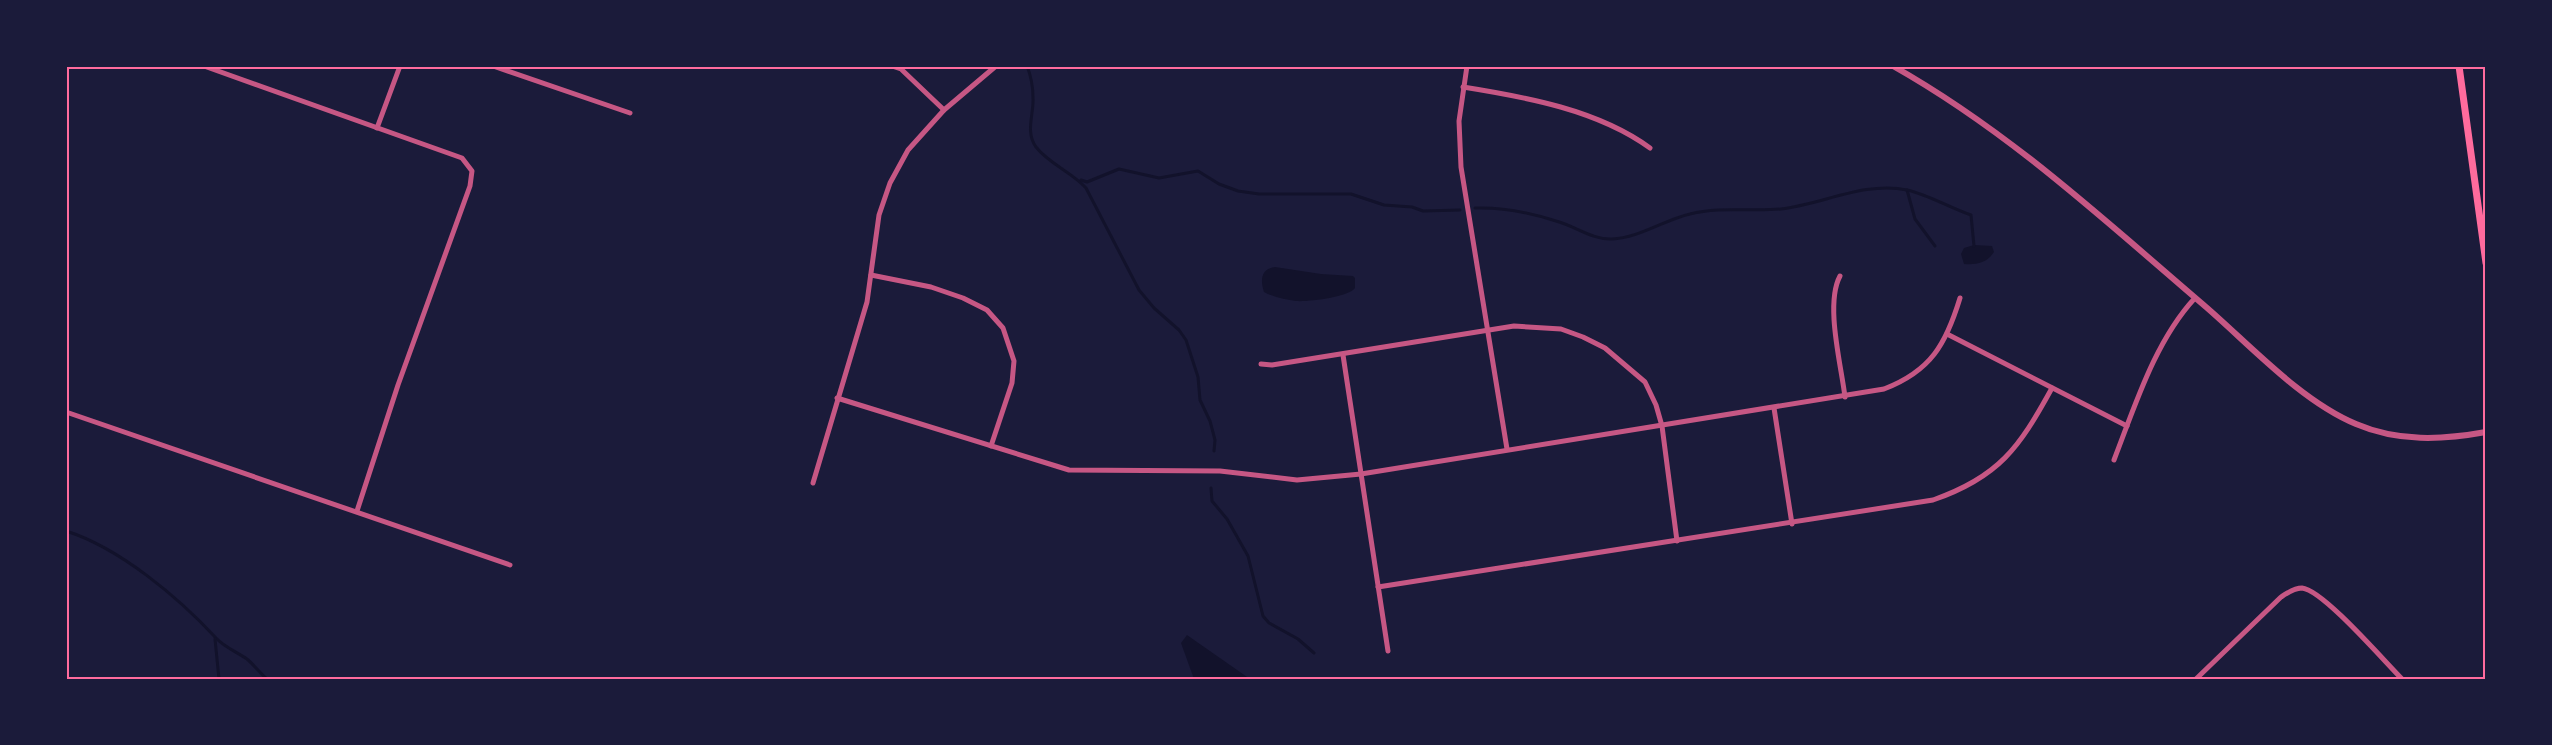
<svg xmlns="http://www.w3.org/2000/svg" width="2552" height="745" font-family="Barlow,sans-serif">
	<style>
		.water { fill: #12122b }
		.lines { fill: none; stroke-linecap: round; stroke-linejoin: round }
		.stream { stroke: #12122b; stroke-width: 3 }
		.minor { stroke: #c65784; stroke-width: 5 }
		.tertiary { stroke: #c65784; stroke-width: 6 }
		.secondary { stroke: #ff6b9d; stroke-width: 7 }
		.neatline { fill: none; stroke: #ff6b9d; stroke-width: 2 }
	</style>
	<rect width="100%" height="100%" fill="#1b1b3a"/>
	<!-- water -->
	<g class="water">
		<path d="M1974,245L1992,246L1994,252C1987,263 1976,265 1964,264L1961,254L1964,248Z"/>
		<path d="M1275,267L1321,274L1353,276L1355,278V288C1349,297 1308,302 1296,301C1286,300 1273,297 1264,292C1260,280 1261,269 1275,267Z"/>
		<polygon points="1187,635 1250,679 1194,679 1181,643"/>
	</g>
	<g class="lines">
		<!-- stream -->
		<g class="stream">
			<path d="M1027,66C1031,76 1033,87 1033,98C1034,114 1025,132 1036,147C1049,164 1072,172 1086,188L1139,290L1154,308L1179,330L1186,340L1198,377L1200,400L1210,421L1215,440L1214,451"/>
			<polyline points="1081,180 1087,182 1119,169 1159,178 1198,171 1219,184 1238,191 1259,194 1351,194 1384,205 1412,207 1423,211 1460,210"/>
			<polyline points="1907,190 1915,219 1935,246"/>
			<path d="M1475,208C1501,207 1531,213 1556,221C1575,226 1593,240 1612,239C1639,238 1664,220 1690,214C1721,206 1751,212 1781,209C1823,204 1865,181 1907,190C1929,195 1950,208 1971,215L1974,246"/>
			<polyline points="1211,488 1212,501 1227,519 1248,556 1263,616 1269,623 1298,639 1314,653"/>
			<path d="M66,531C120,548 179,598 216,638C224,647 237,652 247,659C254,665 260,673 267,679"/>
			<polyline points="215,639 219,679"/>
		</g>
		<!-- minor -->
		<g class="minor">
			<polyline points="204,66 462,158 472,171 470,186 398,385 357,511"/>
			<polyline points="493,66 630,113"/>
			<polyline points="892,66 901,69 944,110"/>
			<polyline points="1467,66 1459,121 1461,167 1507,449"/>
			<path d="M1463,87C1526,97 1598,110 1650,148"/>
			<polyline points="377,128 400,66"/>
			<polyline points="871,275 931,287 963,298 987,310 1003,328 1014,361 1012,383 991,446"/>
			<path d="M1840,276C1825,304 1841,364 1845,397"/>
			<polyline points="1947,334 2127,426"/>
			<polyline points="1343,355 1388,651"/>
			<polyline points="1261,364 1272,365 1514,326 1561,329 1583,337 1605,348 1645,382 1656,405 1662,426 1677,541"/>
			<path d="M837,398L1069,470L1220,471L1297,480L1361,474L1884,389C1931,371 1946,344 1960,298"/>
			<polyline points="1774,408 1792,524"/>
			<polyline points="66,412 510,565"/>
			<path d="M2114,460C2135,406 2155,341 2195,298"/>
			<polyline points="813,483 867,302 879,215 890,183 908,150 944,110 996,66"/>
			<path d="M1378,587L1933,500C1999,477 2019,448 2052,388"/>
			<path d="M2196,679L2281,597C2287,593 2294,588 2302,588C2323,590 2384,661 2402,679"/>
		</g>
		<!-- tertiary -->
		<path class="tertiary" d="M1893,66C2010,132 2104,220 2206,307C2251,346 2301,401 2356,424C2398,442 2442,440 2486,432"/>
		<!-- secondary -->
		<polyline class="secondary" points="2459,66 2486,263"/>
	</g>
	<!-- border -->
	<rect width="2552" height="745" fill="none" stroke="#1b1b3a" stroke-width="135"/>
	<rect x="68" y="68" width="2416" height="610" class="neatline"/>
</svg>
